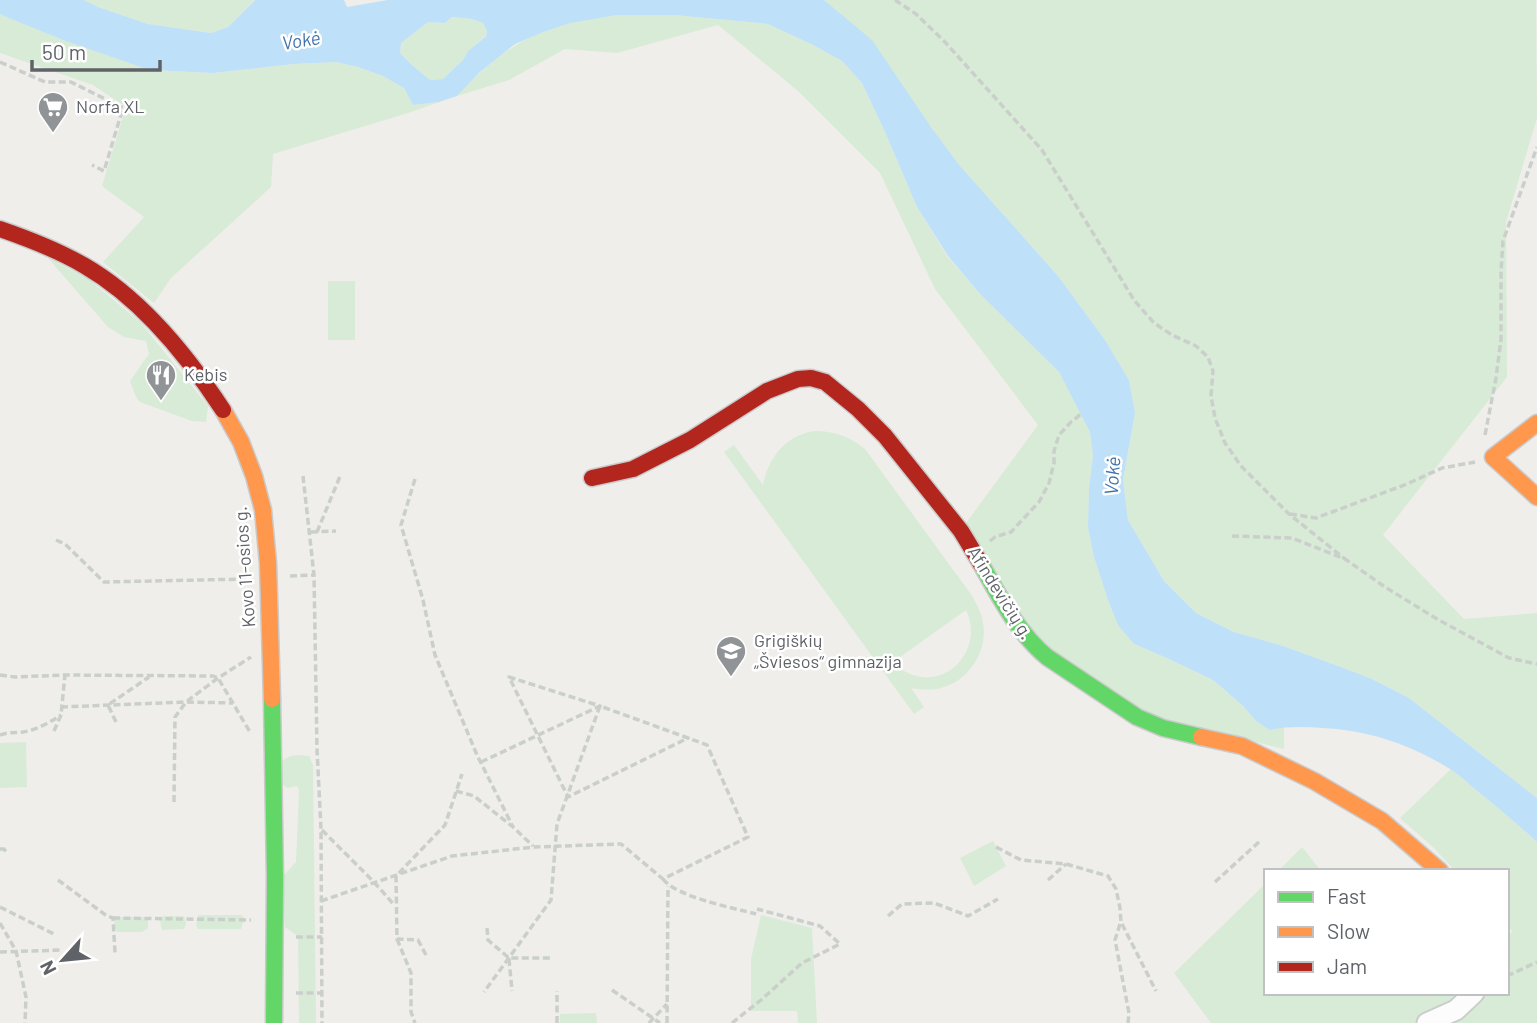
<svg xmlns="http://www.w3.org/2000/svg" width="1537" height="1023" font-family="Barlow,sans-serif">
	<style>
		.green { fill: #d8ebd6; fill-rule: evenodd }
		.water { fill: #bfe0f9; fill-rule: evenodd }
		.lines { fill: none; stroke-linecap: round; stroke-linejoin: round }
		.street-casing { stroke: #cbcccc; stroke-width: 23 }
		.fast-casing { stroke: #cacacb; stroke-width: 19 }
		.slow-casing { stroke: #cacacb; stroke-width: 19 }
		.jam-casing { stroke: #cacacb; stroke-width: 19 }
		.path { stroke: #cacfcc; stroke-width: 3.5; stroke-dasharray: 7 3.5; stroke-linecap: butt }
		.street { stroke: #fdfcfc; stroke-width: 19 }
		.fast { stroke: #63d668; stroke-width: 16 }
		.slow { stroke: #ff974d; stroke-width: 16 }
		.jam { stroke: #b3261e; stroke-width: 16 }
		.labels { text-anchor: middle; stroke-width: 5; stroke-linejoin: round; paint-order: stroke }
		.poi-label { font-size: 18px; fill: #5f6368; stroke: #fff; text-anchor: start }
		.street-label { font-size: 18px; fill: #5f6368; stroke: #fff }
		.water-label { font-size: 19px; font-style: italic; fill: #4174aa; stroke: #fff }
	</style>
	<rect width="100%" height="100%" fill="#efeeea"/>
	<!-- green -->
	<g class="green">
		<polygon points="84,0 254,0 228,27 211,33 148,24 98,7"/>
		<polygon points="824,0 1536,0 1537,118 1506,222 1507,377 1383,535 1464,619 1537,613 1537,798 1409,698 1372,679 1341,667 1283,646 1234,632 1196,613 1164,581 1128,520 1123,480 1135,413 1129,380 1105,340 1058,276 960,166 931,127"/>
		<polygon points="0,14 63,40 171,71 213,73 294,64 336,62 358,67 383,76 404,88 413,105 439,102 408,113 273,154 271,187 171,278 154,303 103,262 144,217 102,186 126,107 93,85 0,53"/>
		<path d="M617,15H674L768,24L815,46L842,61L862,83L885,132L917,207L947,256L980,294L1059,372L1074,399L1090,432L1093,456L1089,488L1088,528L1094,557L1107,597L1134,644L1169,659L1213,680L1242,705L1256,721L1284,727V749L1146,714L1050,648L1023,619L966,523L1038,425L935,289L880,173L798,91L718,25L617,53L565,49L509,80L457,96C490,61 520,36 568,23C584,19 601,18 617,15Z"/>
		<polygon points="452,17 472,19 483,23 487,31 486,35 468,51 463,60 443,79 430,80 412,65 400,53 401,43 428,22 445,23"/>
		<polygon points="48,258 87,278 140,322 208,406 206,422 192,421 140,402 136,397 130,381 149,354 146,341 124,337 108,327"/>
		<rect x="328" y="281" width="27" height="59"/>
		<path d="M814,431C834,431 849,436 865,449L973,597C977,606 982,613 983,623C988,650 970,679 944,687C933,691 922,690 911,688L924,707L914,714L724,452L734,445L763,485C769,457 785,436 814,431ZM966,610C985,649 946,693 906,672C901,670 897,666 893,662Z"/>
		<polygon points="26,742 27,787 0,788 0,743"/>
		<polygon points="299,755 309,756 313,765 316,1023 299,1023 298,936 285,927 283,876 296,862 299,790 297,786 288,788 281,784 281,761 291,756"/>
		<polygon points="1451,769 1495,805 1537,842 1537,1023 1211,1023 1174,973 1266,883 1266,993 1507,993 1507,935 1513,932 1507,926 1507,871 1455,871 1435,849 1400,818"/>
		<polygon points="993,841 1006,866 974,886 960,858"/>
		<polygon points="1302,847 1321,871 1278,871"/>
		<polygon points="198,915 242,915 244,919 241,929 198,929 196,925"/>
		<polygon points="761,915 812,928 817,1023 798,1023 797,1011 751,1011 751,959"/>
		<polygon points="163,916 184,916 186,924 184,929 162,930 160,921"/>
		<path d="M116,917H146L148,922V928L142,932H117C114,926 113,923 116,917Z"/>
		<polygon points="596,1013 597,1023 560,1023 560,1014"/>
	</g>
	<!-- water -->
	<path class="water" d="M0,0H84L98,7L148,24L211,33L228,27L255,0H344L347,7L388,0H824L872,40L931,127L960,166L1058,276L1105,340L1129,380L1135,413L1123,480L1128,520L1164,581L1196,613L1234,632L1283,646L1341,667L1372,679L1409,698L1537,798V842C1516,823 1494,804 1471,786C1465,780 1458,774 1450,769C1412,745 1368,730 1323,728C1305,727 1288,726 1270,730L1256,721L1242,705L1213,680L1169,659L1134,644L1118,625L1107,597L1094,557L1088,528L1089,488L1093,456L1090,432L1059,372L980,294L948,256L917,207L885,132L862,83L842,61L815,46L768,24L674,15H617L570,23L543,32L515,44L480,72L457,96L439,102L413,105L404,88L383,76L358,67L336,62L294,64L213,73L171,71L144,68L63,40L4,16L0,14ZM452,17L472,19L483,23L487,31L486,36L468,51L463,60L443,79L430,80L412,65L400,53L401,43L428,22L445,23Z"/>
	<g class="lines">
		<!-- street casing -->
		<g class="street-casing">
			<polyline id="street" points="1427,1023 1456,1010 1474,993"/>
		</g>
		<!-- fast casing -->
		<g class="fast-casing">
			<g id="fast">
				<path d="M981,564C1000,597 1017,632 1047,657L1137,717L1163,728L1201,737"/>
				<polyline points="272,699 275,877 274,1023"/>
			</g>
		</g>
		<!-- slow casing -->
		<g class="slow-casing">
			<g id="slow">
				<polyline points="223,410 241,442 254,476 263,510 268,563 272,699"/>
				<polyline points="1537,423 1493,457 1537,497"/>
				<polyline points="1201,737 1242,746 1314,781 1382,821 1440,871"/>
			</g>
		</g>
		<!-- jam casing -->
		<g class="jam-casing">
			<g id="jam">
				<path d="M0,229C29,239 58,250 85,266C142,299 187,355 223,410"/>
				<polyline points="592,478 633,469 690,440 767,391 798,379 811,378 825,382 858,409 885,436 961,531 981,564"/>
			</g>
		</g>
		<!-- path -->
		<g class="path">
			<polyline points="895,0 916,14 945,42 1042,150 1134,300 1154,323 1172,335 1196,346 1208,357 1213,371 1211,396 1215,418 1225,443 1241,466 1289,514 1345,559"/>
			<polyline points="0,62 45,82 71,82 123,108 104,171 92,165"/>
			<polyline points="1485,435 1496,378 1501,339 1501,271 1503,241 1537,147"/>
			<polyline points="303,476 314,575 317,749 321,829 322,1023"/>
			<polyline points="415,479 401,525 423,600 435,655 477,755 513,827"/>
			<polyline points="1290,514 1316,518 1407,484 1442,468 1475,462"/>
			<polyline points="311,532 336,531"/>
			<polyline points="317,532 341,474"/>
			<polyline points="1232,536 1292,538 1345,559 1385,587 1437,619 1509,658 1537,664"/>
			<polyline points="56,540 65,544 104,582 248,579"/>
			<polyline points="990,541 995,537 1011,532 1039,502 1049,483 1054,463 1054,451 1059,435 1071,422 1081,414"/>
			<polyline points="290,576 314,575"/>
			<polyline points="0,675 15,677 65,675 213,676 218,678 250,732"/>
			<polyline points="61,707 186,702 233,703"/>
			<polyline points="116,722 108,705 149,677"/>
			<polyline points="54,731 61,715 65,675"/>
			<path d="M0,735C8,732 15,733 23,732C37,730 50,722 61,715"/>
			<polyline points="481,762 600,706 509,677 568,797 688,738 600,706 557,824 551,900 484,992"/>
			<polyline points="456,791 474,796 513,827 533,846"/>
			<polyline points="174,802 175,717 186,702 218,678 251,657"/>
			<path d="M322,830C346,855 372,878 394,905"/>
			<polyline points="996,847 1021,860 1066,864 1108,876 1116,889 1120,908 1121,922 1156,991"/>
			<polyline points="0,849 4,849 6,852"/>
			<path d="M663,879C676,897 734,908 756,914"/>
			<polyline points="58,880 107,916 113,918 115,953"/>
			<polyline points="1048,880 1066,864"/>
			<polyline points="1215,882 1260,841"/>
			<polyline points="321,901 452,856 534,847 621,844 663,879 748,837 707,745 688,738"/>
			<polyline points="0,907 54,934"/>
			<polyline points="888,916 902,904 934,903 968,916 998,899"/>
			<polyline points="113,918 251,920"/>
			<polyline points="0,923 16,951 26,997 25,1023"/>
			<polyline points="1120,924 1115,940 1129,1013 1128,1023"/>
			<polyline points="487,928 488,940 509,958 552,958"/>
			<polyline points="296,937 322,937"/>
			<polyline points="397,939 411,973 411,1012 415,1023"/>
			<polyline points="0,952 63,950"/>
			<polyline points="426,955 418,940 397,939 396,876 445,825 462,774"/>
			<polyline points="509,959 512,991"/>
			<polyline points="1507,976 1537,962"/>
			<polyline points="612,990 660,1023"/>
			<polyline points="296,993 322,993"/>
			<polyline points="557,1023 557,991"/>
			<polyline points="649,1023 667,1004"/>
			<polyline points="667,1023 668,886"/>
			<polyline points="732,1023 761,1000 802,963 840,944 820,926 757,909"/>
		</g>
		<!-- street -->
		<use href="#street" class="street"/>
		<!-- fast -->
		<use href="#fast" class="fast"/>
		<!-- slow -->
		<use href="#slow" class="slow"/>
		<!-- jam -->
		<use href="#jam" class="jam"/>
	</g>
	<!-- icons -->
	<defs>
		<g id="supermarket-pin" transform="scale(1.575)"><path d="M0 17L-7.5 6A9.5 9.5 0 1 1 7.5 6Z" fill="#919496" stroke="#fff"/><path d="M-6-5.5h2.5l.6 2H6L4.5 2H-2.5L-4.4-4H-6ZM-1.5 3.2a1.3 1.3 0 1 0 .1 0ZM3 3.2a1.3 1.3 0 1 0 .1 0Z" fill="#fff"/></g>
		<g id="restaurant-pin" transform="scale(1.575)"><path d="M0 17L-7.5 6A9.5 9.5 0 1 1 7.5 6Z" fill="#919496" stroke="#fff"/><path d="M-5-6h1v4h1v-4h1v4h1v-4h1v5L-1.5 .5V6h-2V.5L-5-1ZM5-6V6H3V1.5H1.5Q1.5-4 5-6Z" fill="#fff"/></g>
		<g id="school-pin" transform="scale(1.575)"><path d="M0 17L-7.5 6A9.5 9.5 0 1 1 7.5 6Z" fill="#919496" stroke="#fff"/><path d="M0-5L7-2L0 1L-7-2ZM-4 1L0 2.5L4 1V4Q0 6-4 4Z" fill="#fff"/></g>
	</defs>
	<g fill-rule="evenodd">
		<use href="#supermarket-pin" x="53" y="107"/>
		<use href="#restaurant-pin" x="161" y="375"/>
		<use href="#school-pin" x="731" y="651"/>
	</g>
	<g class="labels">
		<!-- poi labels -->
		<g class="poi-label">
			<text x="76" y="113">Norfa XL</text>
			<text x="184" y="381">Kebis</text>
			<text x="754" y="647">Grigiškių<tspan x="754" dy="21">„Šviesos“ gimnazija</tspan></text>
		</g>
		<!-- street labels -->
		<g class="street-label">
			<text transform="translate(245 567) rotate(-94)" y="6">Kovo 11-osios g.</text>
			<text transform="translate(1000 593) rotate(58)" y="6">Afindevičių g.</text>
		</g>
		<!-- water labels -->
		<g class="water-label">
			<text transform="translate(301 40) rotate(-9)" y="7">Vokė</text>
			<text transform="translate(1112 476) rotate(-86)" y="7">Vokė</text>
		</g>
	</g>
	<!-- legend -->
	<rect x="1264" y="869" width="245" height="126" fill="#ffffff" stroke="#bfc1c3" stroke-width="2"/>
	<rect x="1278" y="892" width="35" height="10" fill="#63d668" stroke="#bfc1c3" stroke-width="2"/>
	<text x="1327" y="904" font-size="21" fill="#5f6368">Fast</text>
	<rect x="1278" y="927" width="35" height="10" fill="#ff974d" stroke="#bfc1c3" stroke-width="2"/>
	<text x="1327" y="939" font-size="21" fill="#5f6368">Slow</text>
	<rect x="1278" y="962" width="35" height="10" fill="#b3261e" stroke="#bfc1c3" stroke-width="2"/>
	<text x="1327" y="974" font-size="21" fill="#5f6368">Jam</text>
	<!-- north arrow -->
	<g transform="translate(63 960) rotate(243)" stroke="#ffffff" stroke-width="5" paint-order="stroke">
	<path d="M0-5L12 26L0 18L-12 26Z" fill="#5f6368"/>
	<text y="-10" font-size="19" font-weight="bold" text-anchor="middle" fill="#5f6368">N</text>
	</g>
	<!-- scale -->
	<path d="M32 60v10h128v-10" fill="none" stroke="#5f6368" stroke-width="3.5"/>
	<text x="42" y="60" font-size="21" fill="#5f6368" stroke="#ffffff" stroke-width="5" paint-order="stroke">50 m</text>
</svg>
